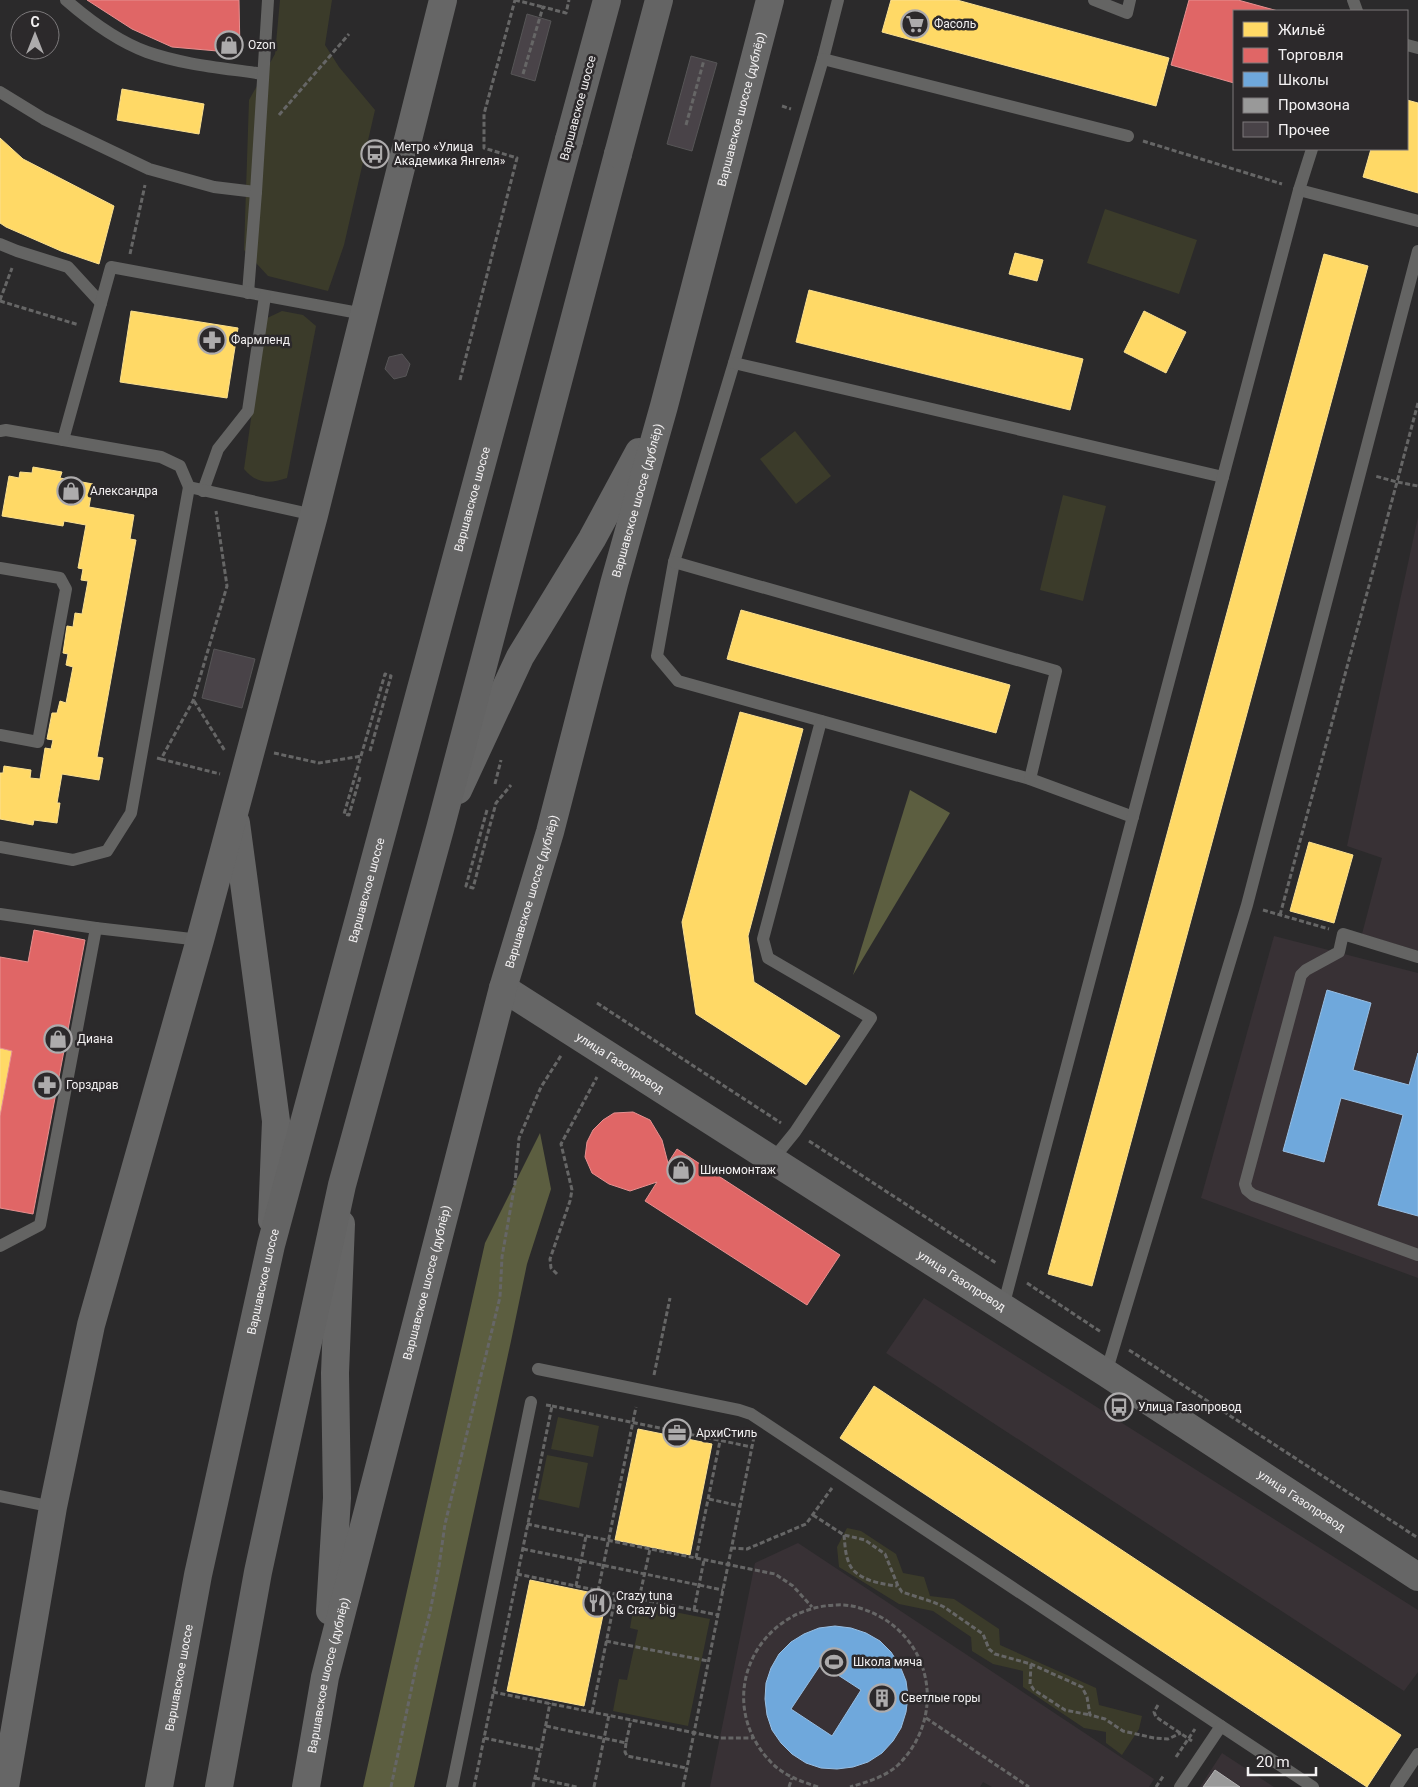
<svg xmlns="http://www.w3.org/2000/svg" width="1418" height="1787" font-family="Roboto,sans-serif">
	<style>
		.built { fill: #383135 }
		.green { fill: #3b3b2a }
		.forest { fill: #5c5e40 }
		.homes { fill: #ffd966; stroke: #fbe090 }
		.shops { fill: #e06666; stroke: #e69090 }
		.schools { fill: #6fa8dc; stroke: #97bee3; fill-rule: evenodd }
		.industry { fill: #999; stroke: #b4b3b4 }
		.building { fill: #494348; stroke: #565556 }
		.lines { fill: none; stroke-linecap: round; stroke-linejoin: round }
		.path { stroke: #666; stroke-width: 3; stroke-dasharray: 5 2.5; stroke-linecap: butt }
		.lane { stroke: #646463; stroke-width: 12 }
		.secondary { stroke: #666; stroke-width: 28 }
		.primary { stroke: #646464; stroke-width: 28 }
		.primary-bridge { stroke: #646464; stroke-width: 28 }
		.labels { text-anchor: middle; stroke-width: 5; stroke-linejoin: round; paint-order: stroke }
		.poi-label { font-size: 12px; fill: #f3f1f2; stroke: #2c292b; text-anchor: start }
		.street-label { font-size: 12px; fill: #f3f1f2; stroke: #2c292b }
	</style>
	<rect width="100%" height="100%" fill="#2b2a2b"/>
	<!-- built -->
	<g class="built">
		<polygon points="1418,517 1418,951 1362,934 1382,858 1347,846"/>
		<polygon points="1274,936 1418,973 1418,1278 1201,1198"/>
		<polygon points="924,1298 1418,1610 1418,1672 1404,1691 886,1353"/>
		<polygon points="798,1543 1154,1779 1149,1787 992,1787 983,1782 980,1787 710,1787 755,1563"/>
		<polygon points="1222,1753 1274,1787 1200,1787"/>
	</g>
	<!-- green -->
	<g class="green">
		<polygon points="280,0 332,0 325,45 339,67 375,110 344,245 328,291 268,276 244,250 249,100 275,54"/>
		<polygon points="1105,209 1197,240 1179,294 1087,263"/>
		<path d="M282,311L303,315L316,326L287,478C269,484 257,484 244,469L265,319Z"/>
		<polygon points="795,431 831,476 796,504 760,459"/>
		<polygon points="1063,495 1106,506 1083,601 1040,590"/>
		<polygon points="558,1417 599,1426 593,1457 551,1449"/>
		<polygon points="547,1455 588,1463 579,1508 538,1499"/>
		<polygon points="847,1528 861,1531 896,1554 903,1573 924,1577 930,1596 954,1599 999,1629 1000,1645 1096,1688 1099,1705 1142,1716 1139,1729 1122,1755 1106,1743 1106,1732 1084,1728 1023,1687 1023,1671 993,1664 972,1651 971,1637 933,1611 899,1604 839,1567 837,1547"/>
		<polygon points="634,1604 710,1619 688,1726 613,1711 619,1679 627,1680 638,1630 630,1628"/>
	</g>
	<!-- forest -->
	<g class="forest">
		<polygon points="910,790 950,813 853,975"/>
		<polygon points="540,1133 551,1189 527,1264 511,1341 414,1787 363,1787 485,1243"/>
	</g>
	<!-- homes -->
	<g class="homes">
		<polygon points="891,0 957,0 1169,58 1156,106 882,32"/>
		<polygon points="122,89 204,104 199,134 117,120"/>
		<polygon points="1407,100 1418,103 1418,193 1363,177 1371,149 1407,149"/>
		<polygon points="0,138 23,159 114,206 99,264 61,251 6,227 0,223"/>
		<polygon points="1015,253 1043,260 1037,281 1009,274"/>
		<polygon points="1324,254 1368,266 1092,1286 1048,1274"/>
		<polygon points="809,290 1083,359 1070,410 796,342"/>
		<polygon points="131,311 238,328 227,398 120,382"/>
		<polygon points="1144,311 1186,332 1166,373 1124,352"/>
		<polygon points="33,467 62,472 60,478 93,484 89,507 134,515 130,539 136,540 97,757 103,758 99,780 62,774 57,803 60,803 57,823 34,820 33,825 0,819 0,773 3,773 4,766 31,770 30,778 40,779 45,748 51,749 53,740 47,739 52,713 57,713 60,701 66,703 73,667 66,665 68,654 63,653 67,626 73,627 75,613 82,614 88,581 81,580 83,569 78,568 86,525 64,521 63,526 2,516 9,476 19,478 20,472 32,473"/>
		<polygon points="741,610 1010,685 996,733 727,659"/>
		<polygon points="740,712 803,729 748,936 754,982 840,1036 806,1085 696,1014 682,922"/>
		<polygon points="1309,842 1353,855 1334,923 1290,911"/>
		<polygon points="0,1048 12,1051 0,1116"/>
		<polygon points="874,1386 1401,1735 1367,1787 840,1438"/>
		<polygon points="638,1429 712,1444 690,1555 615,1540"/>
		<polygon points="530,1580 607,1596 584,1706 507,1691"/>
	</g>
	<!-- shops -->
	<g class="shops">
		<polygon points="87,0 239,0 240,53 172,47 132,29"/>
		<polygon points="1189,0 1238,0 1278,11 1234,11 1234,83 1171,65"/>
		<polygon points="34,930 85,940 33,1214 0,1208 0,1116 12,1051 0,1048 0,957 28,962"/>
		<polygon points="633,1112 650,1120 662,1140 668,1163 677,1149 840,1255 807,1305 645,1201 657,1182 630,1191 609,1184 592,1173 585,1157 587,1142 593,1130 603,1120 614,1113"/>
	</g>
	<!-- schools -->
	<g class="schools">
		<polygon points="1327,990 1371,1003 1353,1070 1409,1085 1418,1053 1418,1216 1378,1205 1403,1115 1341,1098 1324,1162 1283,1151"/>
		<path d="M835,1626L851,1628L866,1633L880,1641L891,1652L900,1666L906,1681L908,1696L906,1712L901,1728L893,1741L882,1753L868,1762L853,1767L837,1769L821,1768L806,1763L792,1754L781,1743L772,1730L767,1715L765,1699L766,1683L771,1668L779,1654L791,1642L804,1634L819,1628ZM821,1664L861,1690L832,1736L791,1709Z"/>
	</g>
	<!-- industry -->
	<polygon class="industry" points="1215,1770 1240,1787 1203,1787"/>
	<!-- building -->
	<g class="building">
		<polygon points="527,14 551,21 535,81 511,74"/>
		<polygon points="691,56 717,63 692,151 667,144"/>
		<polygon points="402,354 410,364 406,376 394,379 385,369 389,357"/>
		<polygon points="214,649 255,659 242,708 202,698"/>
	</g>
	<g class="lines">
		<!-- path -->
		<g class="path">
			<polyline points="515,0 543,7"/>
			<polyline points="523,74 543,7 566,13 569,0"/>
			<polyline points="782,106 791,109"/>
			<polyline points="279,115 349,34"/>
			<polyline points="686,125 704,60"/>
			<polyline points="1143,141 1282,184"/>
			<polyline points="130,254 145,185"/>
			<polyline points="0,300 12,268"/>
			<polyline points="0,301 79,325"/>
			<polyline points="460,380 517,158 484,148 484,114 515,0"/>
			<polyline points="1418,403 1397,482 1418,486"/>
			<polyline points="194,701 225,751"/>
			<polyline points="274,753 319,763 362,756"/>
			<polyline points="157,758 161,759 193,701 227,586 216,511"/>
			<polyline points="161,759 220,774"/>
			<polyline points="360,777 349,815 344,814 385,674 391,676 370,751"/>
			<polyline points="495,784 501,760"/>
			<polyline points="487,810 466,886 473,888 496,803 511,785"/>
			<polyline points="1263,910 1329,929"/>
			<polyline points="1280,915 1397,482 1375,476"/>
			<polyline points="597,1003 781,1123"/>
			<polyline points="809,1141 996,1263"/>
			<polyline points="557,1274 551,1268 550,1259 570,1201 572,1190 561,1144 597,1077"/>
			<polyline points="1027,1283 1101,1332"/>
			<polyline points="1129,1350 1418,1538"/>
			<polyline points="654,1375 670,1298"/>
			<polyline points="552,1406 752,1447"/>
			<polyline points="709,1499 740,1506"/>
			<polyline points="813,1515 844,1535 865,1540 885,1554 898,1586 902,1592 933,1602 944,1607 983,1634 989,1649 995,1654 1031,1664 1082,1687 1087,1697 1090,1715 1105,1719 1123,1731 1154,1738 1168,1739 1181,1733"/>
			<polyline points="527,1524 775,1574 793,1586 812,1607"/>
			<path d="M844,1535C845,1544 845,1554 849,1563C855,1580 882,1584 897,1586"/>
			<polyline points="731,1548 747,1549 806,1524 832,1488"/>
			<polyline points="523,1549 723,1590"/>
			<polyline points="696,1558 720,1441"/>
			<polyline points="517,1574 718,1615"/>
			<polyline points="576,1586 586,1536"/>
			<polyline points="598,1591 636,1407"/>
			<polyline points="639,1599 650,1549"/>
			<polyline points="694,1610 704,1560"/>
			<polyline points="606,1641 708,1661"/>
			<polyline points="1031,1664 1030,1684 1034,1690 1065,1710 1090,1715"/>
			<polyline points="493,1692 720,1738 753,1738"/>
			<polyline points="1158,1705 1154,1712 1156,1717 1192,1741"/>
			<polyline points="592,1712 616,1594"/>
			<polyline points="926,1718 1029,1787"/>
			<polyline points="546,1726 626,1743 631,1720"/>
			<polyline points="484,1738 541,1750 550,1703"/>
			<polyline points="626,1743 625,1752 627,1756 686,1768"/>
			<polyline points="1176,1757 1195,1729"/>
			<polyline points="535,1778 577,1787"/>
			<polyline points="391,1787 417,1662 430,1612 439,1566 445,1524 500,1297 502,1257 515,1183 519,1138 541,1087 562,1054"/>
			<polyline points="474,1787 552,1406 546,1405"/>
			<polyline points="533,1787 541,1750"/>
			<polyline points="594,1787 609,1715"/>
			<polyline points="683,1787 754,1437"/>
			<polyline points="789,1787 792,1778"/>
			<path d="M818,1787C800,1781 782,1775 769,1760C713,1699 756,1607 837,1605C851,1604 865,1609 877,1615C935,1645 944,1720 898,1765C885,1777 867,1782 850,1787"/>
			<polyline points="1156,1787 1164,1775"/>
		</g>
		<!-- lane -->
		<g class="lane">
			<path d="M66,0C90,21 117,41 147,52C184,65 224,68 263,74"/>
			<polyline points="838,0 823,59 734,363 674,562 657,656 678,681 1030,779 1133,817"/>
			<polyline points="1094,0 1127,13 1130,0"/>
			<polyline points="1353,0 1357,11"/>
			<polyline points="1407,45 1418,48"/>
			<polyline points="823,59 1128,136"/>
			<polyline points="0,92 44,119 149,169 214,187 256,192"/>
			<polyline points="1299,190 1418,221"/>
			<polyline points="0,244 17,251 68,267 101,303"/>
			<polyline points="248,293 256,192 268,0"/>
			<polyline points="734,363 1223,477"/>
			<polyline points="0,431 6,430 161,457 180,466 189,487"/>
			<polyline points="63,440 111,267 364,314"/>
			<polyline points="203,491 218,449 248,411 265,296"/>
			<polyline points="674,562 1056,671 1030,779"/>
			<polyline points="0,568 60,578 66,589 38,742 0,735"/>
			<polyline points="0,847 73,860 107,851 131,813 189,487 314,515"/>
			<polyline points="0,914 96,928"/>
			<polyline points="1418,957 1343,934 1339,952 1306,970 1301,975 1245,1184 1247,1190 1253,1195 1418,1255"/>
			<polyline points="773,1159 795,1132 871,1018 768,958 763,939 821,721"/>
			<polyline points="0,1246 40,1225 96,928 200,940"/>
			<polyline points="1003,1307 1299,190 1312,149"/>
			<polyline points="538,1369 739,1410 751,1414 1221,1726"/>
			<polyline points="1106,1373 1247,905 1418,251"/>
			<polyline points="0,1496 53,1507"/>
			<polyline points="452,1787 531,1402"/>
			<polyline points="1180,1787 1221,1726 1313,1787"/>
			<polyline points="1396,1787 1418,1754"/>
		</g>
		<!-- secondary -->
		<g class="secondary">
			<polyline points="458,790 520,657 592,539 639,452"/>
			<polyline points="236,823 276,1121 272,1220"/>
			<path id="s1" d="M503,988L1106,1373L1418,1577"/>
			<polyline points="330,1611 337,1498 335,1373 341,1224"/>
			<polyline points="5,1787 53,1507 91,1325 200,940 314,515 443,0"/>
			<path id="s2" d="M306,1787L325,1677L503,988L550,832L614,584L664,406L770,0"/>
		</g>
		<!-- primary -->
		<g class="primary">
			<path id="s3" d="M159,1787L198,1575L271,1245L569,140"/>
			<polyline points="219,1787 258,1572 342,1185 440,829 618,154"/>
		</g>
		<!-- primary-bridge -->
		<g class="primary-bridge">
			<polyline points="569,140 607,0"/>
			<polyline points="618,154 659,0"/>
		</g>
	</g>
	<!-- icons -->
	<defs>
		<g id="supermarket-ring" transform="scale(1.4375)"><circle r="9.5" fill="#2c292b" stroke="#adabac" stroke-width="1.5"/><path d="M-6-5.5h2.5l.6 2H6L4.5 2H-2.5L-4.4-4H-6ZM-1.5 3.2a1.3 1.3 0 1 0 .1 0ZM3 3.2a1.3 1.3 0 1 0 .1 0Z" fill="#adabac"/></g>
		<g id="shop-ring" transform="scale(1.4375)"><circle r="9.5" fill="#2c292b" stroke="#adabac" stroke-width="1.5"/><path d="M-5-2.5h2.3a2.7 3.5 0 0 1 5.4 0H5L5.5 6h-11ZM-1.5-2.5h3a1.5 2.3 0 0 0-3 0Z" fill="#adabac"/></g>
		<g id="bus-ring" transform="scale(1.4375)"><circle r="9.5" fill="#2c292b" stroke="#adabac" stroke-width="1.5"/><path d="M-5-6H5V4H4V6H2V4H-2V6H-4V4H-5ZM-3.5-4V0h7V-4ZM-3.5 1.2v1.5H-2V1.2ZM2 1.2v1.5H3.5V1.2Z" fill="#adabac"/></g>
		<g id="pharmacy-ring" transform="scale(1.4375)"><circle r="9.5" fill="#2c292b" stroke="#adabac" stroke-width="1.5"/><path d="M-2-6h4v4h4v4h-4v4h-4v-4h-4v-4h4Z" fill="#adabac"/></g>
		<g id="office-ring" transform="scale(1.4375)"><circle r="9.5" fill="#2c292b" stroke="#adabac" stroke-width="1.5"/><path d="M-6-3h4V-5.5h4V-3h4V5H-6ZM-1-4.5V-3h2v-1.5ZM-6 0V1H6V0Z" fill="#adabac"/></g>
		<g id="restaurant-ring" transform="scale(1.4375)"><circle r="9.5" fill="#2c292b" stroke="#adabac" stroke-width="1.5"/><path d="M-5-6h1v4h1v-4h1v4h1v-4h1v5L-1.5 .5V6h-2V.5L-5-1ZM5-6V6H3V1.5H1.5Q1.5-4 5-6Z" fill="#adabac"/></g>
		<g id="stadium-ring" transform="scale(1.4375)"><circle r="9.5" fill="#2c292b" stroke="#adabac" stroke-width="1.5"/><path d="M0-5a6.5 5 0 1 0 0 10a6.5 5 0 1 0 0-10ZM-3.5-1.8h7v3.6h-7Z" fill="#adabac"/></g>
		<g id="building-ring" transform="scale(1.4375)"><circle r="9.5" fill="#2c292b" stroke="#adabac" stroke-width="1.5"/><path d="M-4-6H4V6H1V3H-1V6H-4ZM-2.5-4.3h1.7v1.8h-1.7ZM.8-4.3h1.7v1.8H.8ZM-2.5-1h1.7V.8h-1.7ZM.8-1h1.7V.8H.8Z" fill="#adabac"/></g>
	</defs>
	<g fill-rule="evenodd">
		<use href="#supermarket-ring" x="915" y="24"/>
		<use href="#shop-ring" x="229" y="45"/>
		<use href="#bus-ring" x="375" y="154"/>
		<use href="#pharmacy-ring" x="212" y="340"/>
		<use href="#shop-ring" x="71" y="491"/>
		<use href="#shop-ring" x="58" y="1039"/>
		<use href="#pharmacy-ring" x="47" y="1085"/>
		<use href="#shop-ring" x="681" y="1170"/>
		<use href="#bus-ring" x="1119" y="1407"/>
		<use href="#office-ring" x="677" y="1433"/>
		<use href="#restaurant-ring" x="597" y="1603"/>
		<use href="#stadium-ring" x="834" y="1662"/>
		<use href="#building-ring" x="882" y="1698"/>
	</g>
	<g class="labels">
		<!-- poi labels -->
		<g class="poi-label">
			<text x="934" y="28">Фасоль</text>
			<text x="248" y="49">Ozon</text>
			<text x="394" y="151">Метро «Улица<tspan x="394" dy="14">Академика Янгеля»</tspan></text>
			<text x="231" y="344">Фармленд</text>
			<text x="90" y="495">Александра</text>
			<text x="77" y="1043">Диана</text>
			<text x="66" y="1089">Горздрав</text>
			<text x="700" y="1174">Шиномонтаж</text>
			<text x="1138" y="1411">Улица Газопровод</text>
			<text x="696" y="1437">АрхиСтиль</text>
			<text x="616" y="1600">Crazy tuna<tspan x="616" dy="14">&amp; Crazy big</tspan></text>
			<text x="853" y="1666">Школа мяча</text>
			<text x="901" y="1702">Светлые горы</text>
		</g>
		<!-- street labels -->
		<g class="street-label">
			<text transform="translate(578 108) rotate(-75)" y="4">Варшавское шоссе</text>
			<text dy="4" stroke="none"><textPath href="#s2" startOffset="1734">Варшавское шоссе (дублёр)</textPath></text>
			<text dy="4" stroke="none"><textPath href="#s3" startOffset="1326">Варшавское шоссе</textPath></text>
			<text dy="4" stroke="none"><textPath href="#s2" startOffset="1329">Варшавское шоссе (дублёр)</textPath></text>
			<text dy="4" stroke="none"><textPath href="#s3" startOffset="921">Варшавское шоссе</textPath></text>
			<text dy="4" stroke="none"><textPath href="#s2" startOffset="924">Варшавское шоссе (дублёр)</textPath></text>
			<text dy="4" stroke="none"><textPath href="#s1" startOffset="139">улица Газопровод</textPath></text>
			<text dy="4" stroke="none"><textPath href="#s1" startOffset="544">улица Газопровод</textPath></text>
			<text dy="4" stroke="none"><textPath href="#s3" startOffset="516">Варшавское шоссе</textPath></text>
			<text dy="4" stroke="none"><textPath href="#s2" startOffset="519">Варшавское шоссе (дублёр)</textPath></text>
			<text dy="4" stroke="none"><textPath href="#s1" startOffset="949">улица Газопровод</textPath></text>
			<text dy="4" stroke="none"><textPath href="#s2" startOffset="114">Варшавское шоссе (дублёр)</textPath></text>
			<text dy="4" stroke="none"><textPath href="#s3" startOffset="111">Варшавское шоссе</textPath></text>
		</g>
	</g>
	<!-- legend -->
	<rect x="1233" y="10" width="175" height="140" fill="#2c292b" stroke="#7c797b"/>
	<rect x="1243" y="22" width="25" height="15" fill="#ffd966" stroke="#7c797b"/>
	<text x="1278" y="35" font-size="15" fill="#f3f1f2">Жильё</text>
	<rect x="1243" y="48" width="25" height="15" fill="#e06666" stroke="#7c797b"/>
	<text x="1278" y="60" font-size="15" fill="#f3f1f2">Торговля</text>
	<rect x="1243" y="72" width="25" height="15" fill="#6fa8dc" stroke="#7c797b"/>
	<text x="1278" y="85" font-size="15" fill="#f3f1f2">Школы</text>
	<rect x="1243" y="98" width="25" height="15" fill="#999999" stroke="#7c797b"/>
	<text x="1278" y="110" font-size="15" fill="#f3f1f2">Промзона</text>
	<rect x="1243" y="122" width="25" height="15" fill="#494348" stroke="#7c797b"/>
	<text x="1278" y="135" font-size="15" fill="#f3f1f2">Прочее</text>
	<!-- north arrow -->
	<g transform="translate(35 35)"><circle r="24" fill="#2c292b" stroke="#7c797b"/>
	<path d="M0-4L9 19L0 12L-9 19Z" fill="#adabac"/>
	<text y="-8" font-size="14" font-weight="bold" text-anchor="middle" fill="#f3f1f2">С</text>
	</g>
	<!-- scale -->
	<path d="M1248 1767v8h68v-8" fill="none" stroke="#f3f1f2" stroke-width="2.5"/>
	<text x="1256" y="1767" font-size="15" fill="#f3f1f2" stroke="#2c292b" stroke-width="4" paint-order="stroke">20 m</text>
</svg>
